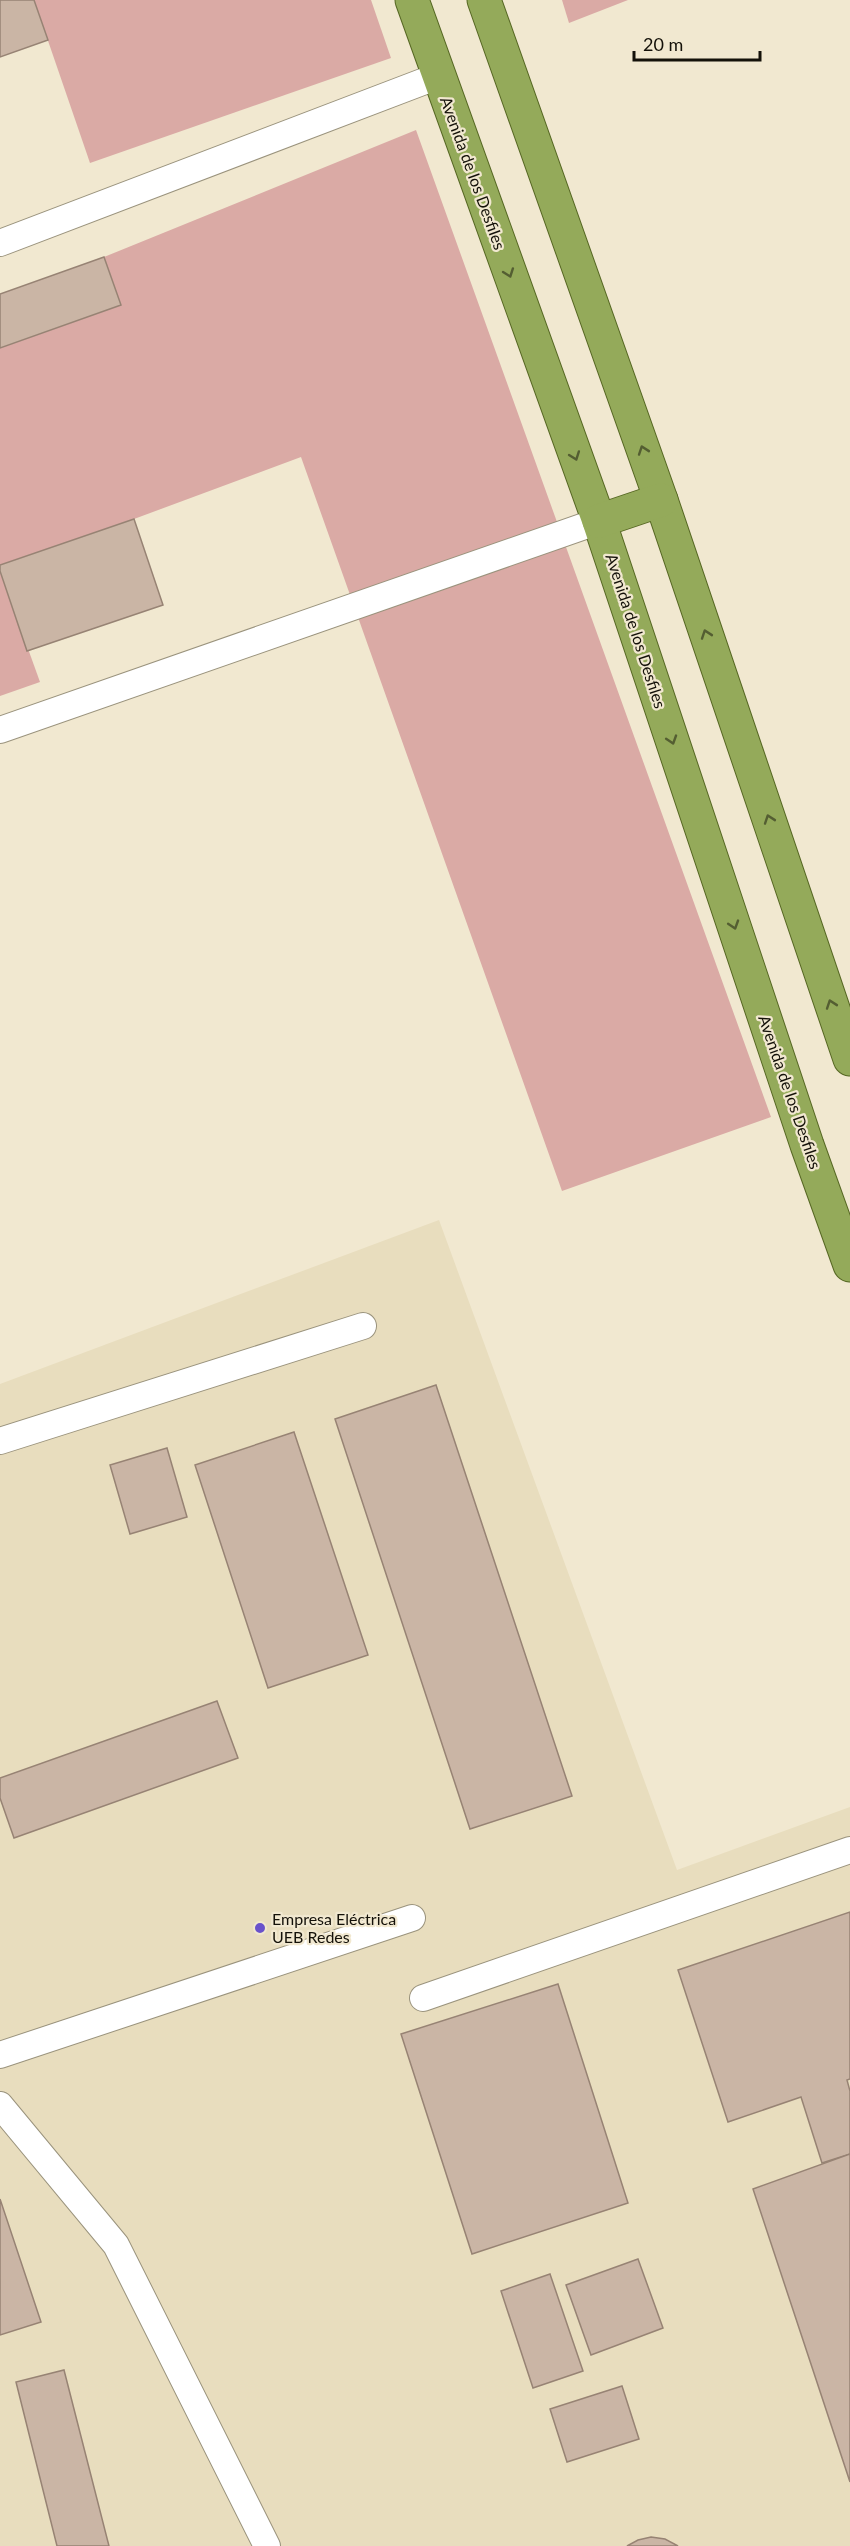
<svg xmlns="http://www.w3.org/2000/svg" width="850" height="2546" font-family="Lato,sans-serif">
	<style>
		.built { fill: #e8ddbe }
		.green { fill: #daaaa5 }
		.building { fill: #cab5a5; stroke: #978374; stroke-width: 1.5 }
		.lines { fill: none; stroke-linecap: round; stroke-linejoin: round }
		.service-casing { stroke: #9a937d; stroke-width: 28 }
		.trunk-casing { stroke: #566723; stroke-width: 35 }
		.service { stroke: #fff; stroke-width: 26 }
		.trunk { stroke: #94aa5a; stroke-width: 33 }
		.oneway { stroke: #545e32 }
		.poi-dot { fill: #6952cb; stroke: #f1e8d0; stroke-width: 2 }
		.labels { text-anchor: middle; stroke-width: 4.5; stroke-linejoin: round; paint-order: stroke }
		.street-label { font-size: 16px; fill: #141109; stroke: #f1e8d0 }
		.poi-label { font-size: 16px; fill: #141109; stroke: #f1e8d0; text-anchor: start }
	</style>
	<rect width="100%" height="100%" fill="#f1e8d0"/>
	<!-- built -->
	<polygon class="built" points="439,1220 677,1870 850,1807 850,2546 0,2546 0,1384"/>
	<!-- green -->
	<g class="green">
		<polygon points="34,0 371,0 391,58 90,163"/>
		<polygon points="562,0 628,0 569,23"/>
		<polygon points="416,130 771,1117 562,1191 301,457 134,519 0,565 0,348 121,305 104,257"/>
		<polygon points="0,571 40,682 0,696"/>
	</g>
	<!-- building -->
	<g class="building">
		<polygon points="0,0 34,0 48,40 0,57"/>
		<polygon points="104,257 121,305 0,348 0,294"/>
		<polygon points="134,519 163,605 27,651 0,571 0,565"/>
		<polygon points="436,1385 572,1796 470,1829 335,1419"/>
		<polygon points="294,1432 368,1655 268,1688 195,1465"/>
		<polygon points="167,1448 187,1517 130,1534 110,1465"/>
		<polygon points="217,1701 238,1758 14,1838 0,1798 0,1778"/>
		<polygon points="850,1912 850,2079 847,2080 850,2091 850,2154 822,2163 801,2097 728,2122 678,1970"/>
		<polygon points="558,1984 628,2203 472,2254 401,2034"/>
		<polygon points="850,2154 850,2482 753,2189"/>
		<polygon points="0,2199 41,2322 0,2335"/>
		<polygon points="638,2259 663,2328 591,2355 566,2285"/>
		<polygon points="550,2274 583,2371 533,2388 501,2291"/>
		<polygon points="64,2370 109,2546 57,2546 16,2382"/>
		<polygon points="622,2386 639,2439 567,2462 550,2409"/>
		<polygon points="651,2537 665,2539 678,2546 627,2546 638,2540"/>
	</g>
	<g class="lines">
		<!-- service casing -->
		<g class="service-casing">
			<g id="service">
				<polyline points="0,243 438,76"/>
				<polyline points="0,730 599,521"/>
				<polyline points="0,1441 363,1326"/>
				<polyline points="423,1998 850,1850"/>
				<polyline points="0,2055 412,1918"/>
				<polyline points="0,2105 116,2245 267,2546"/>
			</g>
		</g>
		<!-- trunk casing -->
		<g class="trunk-casing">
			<g id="trunk">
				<polyline points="412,0 599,521 807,1145 850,1265"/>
				<polyline points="484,0 661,500 850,1059"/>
				<polyline points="599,521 661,500"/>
			</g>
		</g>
		<!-- service -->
		<use href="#service" class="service"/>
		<!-- trunk -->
		<use href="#trunk" class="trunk"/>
	</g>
	<!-- one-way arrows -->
	<defs><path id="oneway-chevron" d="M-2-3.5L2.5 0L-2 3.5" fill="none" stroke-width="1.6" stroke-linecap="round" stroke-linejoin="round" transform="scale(1.5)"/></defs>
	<g class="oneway">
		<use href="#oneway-chevron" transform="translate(509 273) rotate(70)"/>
		<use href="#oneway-chevron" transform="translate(643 450) rotate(-109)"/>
		<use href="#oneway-chevron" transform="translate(575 456) rotate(70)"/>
		<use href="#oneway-chevron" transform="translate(706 634) rotate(-109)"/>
		<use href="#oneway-chevron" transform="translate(672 740) rotate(72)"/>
		<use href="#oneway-chevron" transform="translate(769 819) rotate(-109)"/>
		<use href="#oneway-chevron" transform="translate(734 925) rotate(72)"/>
		<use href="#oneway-chevron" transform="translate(831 1004) rotate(-109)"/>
	</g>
	<!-- markers -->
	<circle class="poi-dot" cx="260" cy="1928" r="6"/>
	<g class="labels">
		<!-- street labels -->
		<g class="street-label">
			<text transform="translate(473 173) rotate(70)" y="6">Avenida de los Desfiles</text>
			<text transform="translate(636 631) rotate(72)" y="6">Avenida de los Desfiles</text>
			<text transform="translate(790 1092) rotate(71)" y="6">Avenida de los Desfiles</text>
		</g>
		<!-- poi labels -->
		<g class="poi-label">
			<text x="272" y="1925">Empresa Eléctrica<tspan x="272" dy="18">UEB Redes</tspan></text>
		</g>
	</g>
	<!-- scale -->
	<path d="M634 51v9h126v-9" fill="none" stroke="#141109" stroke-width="3"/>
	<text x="643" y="51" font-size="18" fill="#141109" stroke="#f1e8d0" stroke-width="4.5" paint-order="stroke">20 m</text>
</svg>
